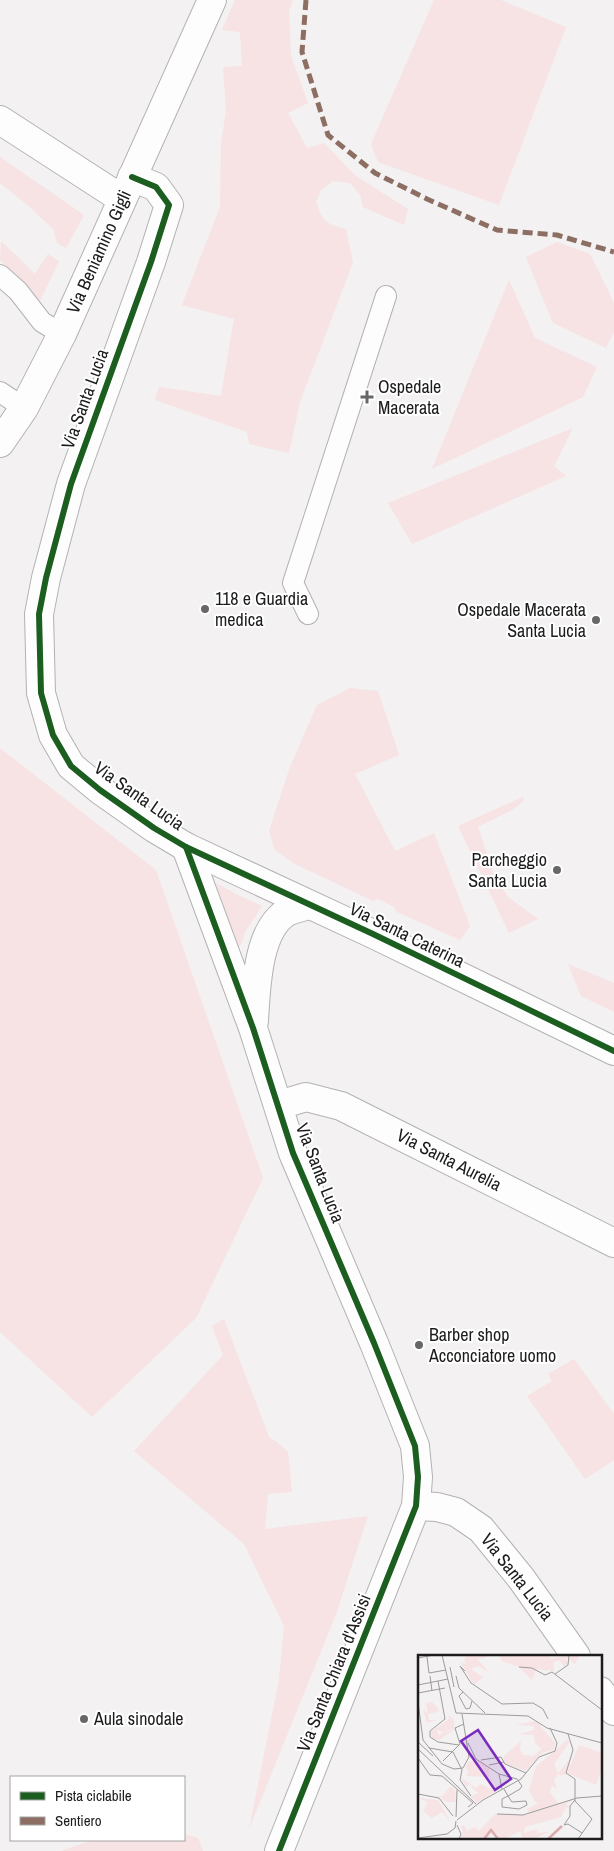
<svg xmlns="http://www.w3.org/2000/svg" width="614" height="1851" font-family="'Archivo Narrow',sans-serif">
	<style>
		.green { fill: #f7e2e4 }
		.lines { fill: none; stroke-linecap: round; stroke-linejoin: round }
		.lane-casing { stroke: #b3b2b2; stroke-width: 22 }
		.street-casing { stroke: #b3b2b2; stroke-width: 30 }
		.secondary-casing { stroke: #b3b2b2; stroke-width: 30 }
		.lane { stroke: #fdfdfd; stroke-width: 20 }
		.street { stroke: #fdfdfd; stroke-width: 28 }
		.secondary { stroke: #fdfdfd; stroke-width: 28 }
		.quiet { stroke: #8d6e63; stroke-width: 5; stroke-dasharray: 10 5; stroke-linecap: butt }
		.cycleway-casing { stroke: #fff; stroke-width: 9 }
		.cycleway { stroke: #1b5e20; stroke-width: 6 }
		.poi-dot { fill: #686767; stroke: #fff; stroke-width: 2 }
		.labels { text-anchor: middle; stroke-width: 4; stroke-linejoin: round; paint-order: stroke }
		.street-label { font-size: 18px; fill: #1d1c1c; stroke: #fff }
		.poi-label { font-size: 18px; fill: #1d1c1c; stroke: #fff; text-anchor: start }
		.inset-river { fill: none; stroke: #ddacb1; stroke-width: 2.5 }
		.inset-road { fill: none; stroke: #9d9c9c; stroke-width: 1 }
		.view { fill: #7b2cbf; fill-opacity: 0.15; stroke: #7b2cbf; stroke-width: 2.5 }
		.inset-edge { fill: none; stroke: #1d1c1c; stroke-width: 2.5 }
	</style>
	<rect width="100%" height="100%" fill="#f3f1f1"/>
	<!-- green -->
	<g class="green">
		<path d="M235,0H293L289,11L291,56L308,103L288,113L307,148L324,143L356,176L408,209L404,225L363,207L360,195L350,183L333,181L321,190L316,202C323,222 326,224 346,229L353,262L300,402L289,453L249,444L247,432L155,400L159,387L221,396L234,319L182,305L220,207L221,143L226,111L223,67L242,66L240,32L222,30Z"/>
		<polygon points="434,0 501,0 566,27 499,205 378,162 371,144"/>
		<polygon points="0,157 84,215 66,248 57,243 54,230 29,206 0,183"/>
		<polygon points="1,241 35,274 48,254 59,261 37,307 21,279 0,260"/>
		<polygon points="557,242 590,254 614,303 614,332 606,348 553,323 526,257"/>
		<polygon points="509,280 535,338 597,367 583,397 432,469"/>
		<polygon points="573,428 554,466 566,476 412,544 388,503"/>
		<polygon points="350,688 378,691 399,755 355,774 395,851 434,833 470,926 460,940 397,912 394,907 378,899 373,901 295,864 275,850 269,831 290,767 317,705"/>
		<polygon points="0,748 156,870 263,1178 196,1318 92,1417 0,1332"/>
		<polygon points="523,797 524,801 512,810 478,827 494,875 508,897 538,919 509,933 458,826"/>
		<polygon points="216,883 240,896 262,906 245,932 242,942 239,947 236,944"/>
		<polygon points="568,964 614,983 614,1012 581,996"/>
		<polygon points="224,1319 269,1437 277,1442 288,1452 292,1492 268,1494 265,1529 368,1516 336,1614 249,1829 279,1680 284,1626 244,1544 134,1451 223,1355 212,1326"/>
		<polygon points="574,1359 614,1414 614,1460 585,1479 527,1396 552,1381 548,1374"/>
		<polygon points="184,1834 198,1838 203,1851 61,1851 93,1840 184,1840"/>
	</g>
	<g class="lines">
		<!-- lane casing -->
		<g class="lane-casing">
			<g id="lane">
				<polyline points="0,275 18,291 42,322 62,334"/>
				<polyline points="0,392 24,408"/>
				<polyline points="308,614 293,583 386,296"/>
			</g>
		</g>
		<!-- street casing -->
		<g class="street-casing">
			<g id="street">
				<polyline points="0,120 122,199"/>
				<polyline points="132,177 156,187 169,205 151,262 71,484 46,578 39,614 41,693 53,735 71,766 100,790 154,828 186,847 373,934 614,1051"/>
				<polyline points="186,847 253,1028 293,1153 374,1343 415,1446 418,1477 416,1506 279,1851"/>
				<path d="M254,1021C256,989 257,930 287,912C293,909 302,907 309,905"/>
				<polyline points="279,1105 306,1097 341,1106 614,1243"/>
				<polyline points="416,1506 437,1507 456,1512 481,1529 521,1578 576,1656"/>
				<polyline points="600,1691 614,1711"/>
			</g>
		</g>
		<!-- secondary casing -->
		<g class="secondary-casing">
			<polyline id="secondary" points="0,443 24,408 62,334 212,0"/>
		</g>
		<!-- lane -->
		<use href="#lane" class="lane"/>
		<!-- street -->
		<use href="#street" class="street"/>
		<!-- secondary -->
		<use href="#secondary" class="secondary"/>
		<!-- quiet -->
		<polyline class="quiet" points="306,0 302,52 328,135 375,173 427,199 497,230 557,235 614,252"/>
		<!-- cycleway casing -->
		<g class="cycleway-casing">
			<g id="cycleway">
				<polyline points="132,177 156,187 169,205 151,262 71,484 46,578 39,614 41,693 53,735 71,766 100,790 154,828 186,847 373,934 614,1051"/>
				<polyline points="186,847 253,1028 293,1153 374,1343 415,1446 418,1477 416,1506 279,1851"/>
			</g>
		</g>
		<!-- cycleway -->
		<use href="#cycleway" class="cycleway"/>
	</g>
	<!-- markers -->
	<g class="poi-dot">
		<path d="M364.5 389.5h5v5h5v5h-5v5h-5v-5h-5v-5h5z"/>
		<circle cx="205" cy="609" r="5"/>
		<circle cx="596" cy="620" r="5"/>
		<circle cx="557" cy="870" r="5"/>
		<circle cx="419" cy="1345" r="5"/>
		<circle cx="84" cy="1719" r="5"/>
	</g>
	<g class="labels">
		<!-- street labels -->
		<g class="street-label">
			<text transform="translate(99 252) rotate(-66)" y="6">Via Beniamino Gigli</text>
			<text transform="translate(85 399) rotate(-70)" y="6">Via Santa Lucia</text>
			<text transform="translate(139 796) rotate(35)" y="6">Via Santa Lucia</text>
			<text transform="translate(407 935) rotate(26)" y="6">Via Santa Caterina</text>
			<text transform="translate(449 1160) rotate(27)" y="6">Via Santa Aurelia</text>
			<text transform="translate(320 1173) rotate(69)" y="6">Via Santa Lucia</text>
			<text transform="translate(517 1577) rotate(52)" y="6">Via Santa Lucia</text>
			<text transform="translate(334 1673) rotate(-68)" y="6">Via Santa Chiara d'Assisi</text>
		</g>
		<!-- poi labels -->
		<g class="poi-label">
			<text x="378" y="393">Ospedale<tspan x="378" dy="21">Macerata</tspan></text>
			<text x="215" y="605">118 e Guardia<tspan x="215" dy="21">medica</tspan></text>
			<text x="586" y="616" text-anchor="end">Ospedale Macerata<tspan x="586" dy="21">Santa Lucia</tspan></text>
			<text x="547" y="866" text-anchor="end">Parcheggio<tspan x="547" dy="21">Santa Lucia</tspan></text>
			<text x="429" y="1341">Barber shop<tspan x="429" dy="21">Acconciatore uomo</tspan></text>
			<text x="94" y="1725">Aula sinodale</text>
		</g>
	</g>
	<!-- overview -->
	<g transform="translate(418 1655)">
		<rect width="184" height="184" fill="#f3f1f1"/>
		<path d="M48,0H74L60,5L71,17L60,11L53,14L65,22L56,30L43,8L49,9L46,6ZM80,0H131L133,3L160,0L161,2L157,9L147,2L150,8L146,12L142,5L135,7L136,16L118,14L114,25L101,12L84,6ZM14,47L22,56L10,59L11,65H18L9,68L5,55L10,58L8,48ZM30,60L36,64V73L25,78L20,74L19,77L21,80L37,74L21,85L14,84L13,77L31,64ZM118,66L137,88L136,94L124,98L108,116L87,108L85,102L103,86L102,94L105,100L115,101L124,94L117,88L116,80L101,79L116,75V71L98,70ZM150,84L151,88L136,109L140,118L151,105L154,94L148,120H139L136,126L139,133L133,131V136L127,137L131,136L140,148L110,159L111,155H107L121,148L117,147L111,135L118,112ZM161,90L184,98V114L178,130L149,118ZM51,106H63L71,113V122L49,121L50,115L47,113ZM42,122L58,133L62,129L76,135L82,133L59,148L53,142L60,138L51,129L48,132ZM32,132L37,135L38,147H28L19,140L24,142ZM0,143L20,145L32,166L29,167L31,165L24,157L14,163L5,156L10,147ZM155,144L154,146L148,148L151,153L148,152L143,162L107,172L106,178L118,174L120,178L131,177L115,184H105L102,176L86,184H79L74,177L70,184L42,183L45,177L43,172L46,170L49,176L57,172L61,176L77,159L107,160Z" fill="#f7e2e4"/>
		<path class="inset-river" d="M66,184L73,175L80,184M130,184L144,171"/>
		<path class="inset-road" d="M24,0L38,58L110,61L129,73L184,88M9,2L11,18L28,15M0,3L16,0M32,12L36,32M101,12L114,13L127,20L134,17L184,55M47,16L42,11L53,28L84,49L115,48L125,54L130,64M137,19L150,10L151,0M12,21L14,36M38,21L41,33L67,58M20,26L27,64L12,76V82L20,87L41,90M0,30L30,24M45,37L41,41L48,54L52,53L54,46M0,38L27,33M0,47L5,85L24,109L36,114L45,113L51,102L44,59M150,79L155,95L148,118L157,124V146L174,164L160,184M0,87L15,101M50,88L58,104L81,119L99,124L104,131L102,134L90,141L84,144V152L101,154L109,150L108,146L94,147L93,146L92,144L90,141L86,134M11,93L35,97M0,94L58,149M35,97L44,115L42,125L53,141M0,103L12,120L24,121L55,148L50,152M63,105L83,102L87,109L108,118M25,106L42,89L37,73L46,69M71,110L86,107M81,119L84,134M0,139L21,143L35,161M157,145L152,151V161L146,170L150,169L164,178M79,159L105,160L159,143L184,141M38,162L39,135M39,165L65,145L103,124L121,102L137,96L139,88L132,73M39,170L43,179L41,184M0,183L29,179L37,173L38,166"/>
		<path class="view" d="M60,75L93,124L77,135L43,86Z"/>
		<rect width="184" height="184" class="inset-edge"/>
	</g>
	<!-- legend -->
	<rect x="10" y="1776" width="175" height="65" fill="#ffffff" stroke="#a5a4a4"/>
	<rect x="20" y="1792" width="25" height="8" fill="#1b5e20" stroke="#a5a4a4"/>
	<text x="55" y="1801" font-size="15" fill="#1d1c1c">Pista ciclabile</text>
	<rect x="20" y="1817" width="25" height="8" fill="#8d6e63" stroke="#a5a4a4"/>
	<text x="55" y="1826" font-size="15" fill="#1d1c1c">Sentiero</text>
</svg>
